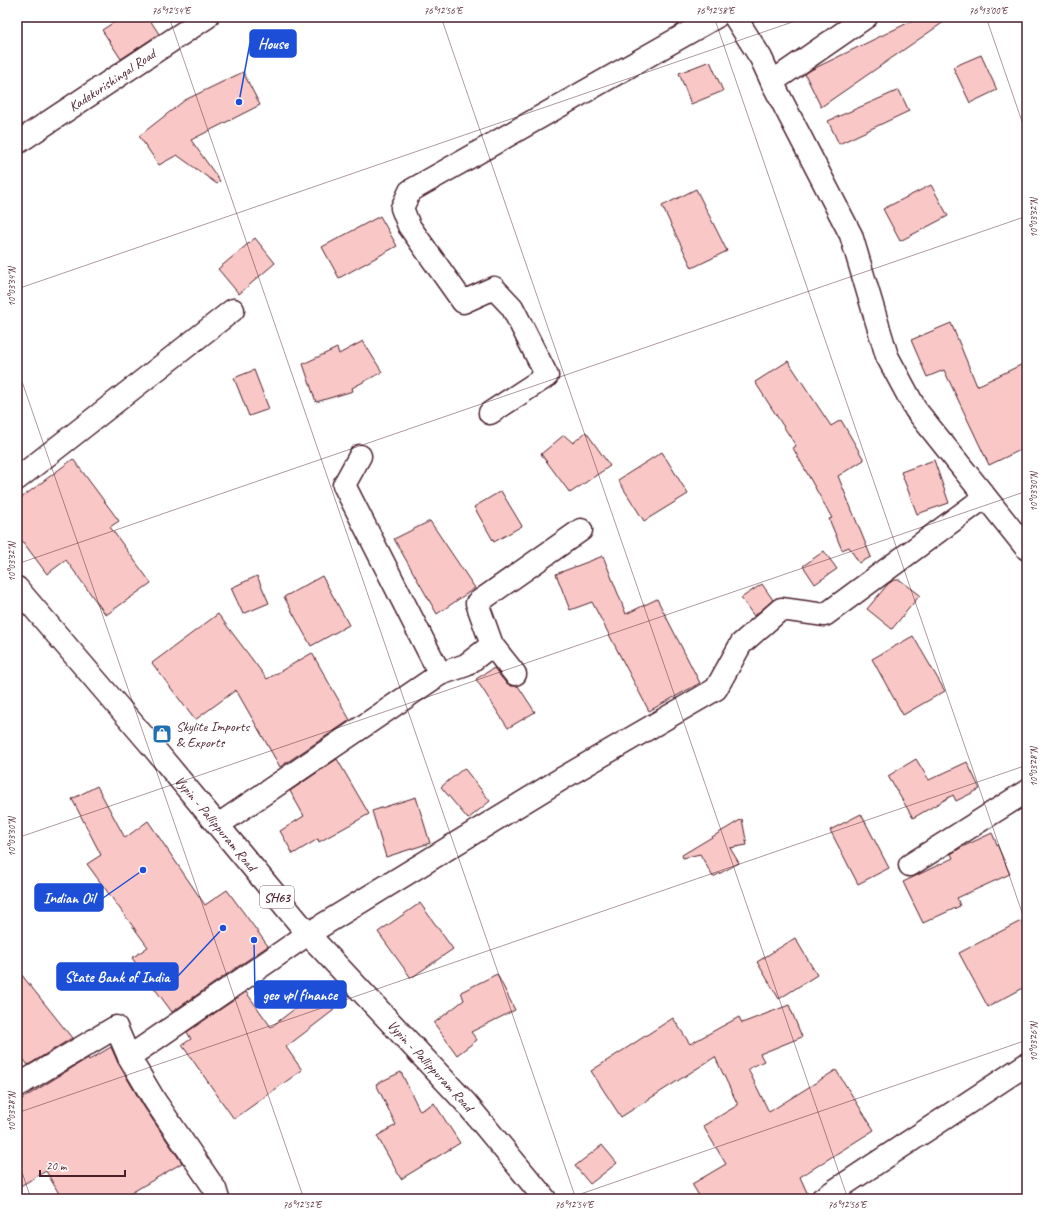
<svg xmlns="http://www.w3.org/2000/svg" width="1044" height="1216" font-family="Caveat,sans-serif">
	<style>
		.building { fill: #f9c8c6; stroke: #4a1f2b }
		.lines { fill: none; stroke-linecap: round; stroke-linejoin: round }
		.minor-casing { stroke: #4a1f2b; stroke-width: 25 }
		.major-casing { stroke: #4a1f2b; stroke-width: 25 }
		.minor { stroke: #fff; stroke-width: 22 }
		.major { stroke: #fff; stroke-width: 22 }
		.ticks { fill: none; stroke: #4a1f2b; stroke-width: 1; stroke-opacity: 0.45 }
		.labels { text-anchor: middle; stroke-width: 3.5; stroke-linejoin: round; paint-order: stroke }
		.shield { fill: #fff; stroke: #80626b; stroke-width: 1 }
		.shield-label { font-size: 13px; font-weight: bold; fill: #4a1f2b }
		.street-label { font-size: 14px; fill: #4a1f2b; stroke: #fff }
		.poi-label { font-size: 14px; fill: #4a1f2b; stroke: #fff; text-anchor: start }
		.leader { fill: none; stroke: #1d4ed8; stroke-width: 1.5 }
		.callout-dot { fill: #1d4ed8; stroke: #fff; stroke-width: 1.5 }
		.callout { fill: #1d4ed8; stroke: #1d4ed8; stroke-width: 1.5 }
		.callout-label { font-size: 15px; text-anchor: middle; font-weight: bold; fill: #fff }
		.neatline { fill: none; stroke: #4a1f2b; stroke-width: 1.5 }
		.ticks-label { font-size: 10px; text-anchor: middle; fill: #4a1f2b }
	</style>
	<rect width="100%" height="100%" fill="#fff"/>
	<filter id="ink" filterUnits="userSpaceOnUse"><feTurbulence type="fractalNoise" baseFrequency=".025" numOctaves="2"/><feDisplacementMap in="SourceGraphic" scale="8" xChannelSelector="R" yChannelSelector="G"/><feConvolveMatrix kernelMatrix="1 2 1 2 8 2 1 2 1" color-interpolation-filters="sRGB"/></filter>
	<g filter="url(#ink)">
		<!-- building -->
		<g class="building">
			<polygon points="122,17 148,17 159,34 121,59 102,30"/>
			<polygon points="920,17 951,17 821,107 805,74 811,70"/>
			<polygon points="981,55 997,90 970,103 953,67"/>
			<polygon points="710,61 723,91 691,104 679,73"/>
			<polygon points="243,72 260,105 191,140 220,181 217,184 177,155 159,165 139,136 185,100"/>
			<polygon points="899,90 909,111 839,144 828,121"/>
			<polygon points="931,185 948,216 900,241 883,209"/>
			<polygon points="696,189 727,251 692,268 662,206"/>
			<polygon points="380,216 397,246 339,278 322,247"/>
			<polygon points="255,238 275,263 239,294 218,269"/>
			<polygon points="951,323 977,386 1027,362 1027,447 989,465 944,370 927,377 911,340"/>
			<polygon points="363,341 382,372 352,388 353,391 316,402 303,364 337,348 339,354"/>
			<polygon points="788,361 831,426 841,420 864,460 838,476 871,557 859,563 849,547 842,550 829,519 832,518 793,448 796,446 755,382"/>
			<polygon points="254,370 269,409 249,416 234,378"/>
			<polygon points="586,432 610,466 570,493 541,454 564,435 573,443"/>
			<polygon points="662,452 688,494 644,521 618,480"/>
			<polygon points="73,459 119,521 110,527 151,583 106,615 66,560 47,574 17,534 17,501"/>
			<polygon points="934,460 949,503 917,514 901,472"/>
			<polygon points="501,491 522,526 494,542 474,507"/>
			<polygon points="430,521 475,588 437,614 394,539"/>
			<polygon points="824,551 837,569 815,584 803,566"/>
			<polygon points="603,556 626,614 657,599 700,683 649,711 592,602 570,610 556,574"/>
			<polygon points="257,576 269,603 243,614 231,588"/>
			<polygon points="322,576 349,625 311,646 284,597"/>
			<polygon points="894,580 900,580 920,595 892,629 867,609 888,584"/>
			<polygon points="762,584 773,600 754,616 741,598"/>
			<polygon points="218,614 267,679 312,653 350,720 280,767 236,690 195,720 152,663"/>
			<polygon points="913,636 945,691 903,715 872,659"/>
			<polygon points="494,668 505,682 511,686 518,686 535,712 508,728 476,679"/>
			<polygon points="337,759 369,814 319,842 318,839 293,854 280,831 304,816 290,791"/>
			<polygon points="916,759 929,780 967,762 980,789 956,801 953,795 913,818 888,776"/>
			<polygon points="464,768 490,801 468,819 441,787"/>
			<polygon points="97,786 125,838 148,821 205,905 227,890 268,946 172,1012 132,958 148,947 87,864 101,855 72,799"/>
			<polygon points="416,797 430,843 386,857 372,811"/>
			<polygon points="861,814 889,868 858,884 830,830"/>
			<polygon points="742,819 747,845 730,848 739,863 713,877 700,854 683,858 682,855"/>
			<polygon points="992,833 1010,874 957,898 960,906 923,923 903,882 953,858 951,854 962,847"/>
			<polygon points="420,903 453,949 411,978 378,932"/>
			<polygon points="1021,921 1027,932 1027,986 988,1007 959,953"/>
			<polygon points="795,938 817,975 779,999 757,962"/>
			<polygon points="17,969 72,1038 28,1065 17,1051"/>
			<polygon points="497,974 515,1010 471,1032 477,1040 457,1055 434,1023 464,1000 461,992"/>
			<polygon points="319,990 334,1010 286,1047 302,1070 234,1119 182,1045 191,1039 187,1032 246,992 271,1027"/>
			<polygon points="789,1005 802,1037 760,1054 764,1061 748,1069 769,1112 836,1070 874,1130 800,1177 810,1199 701,1199 692,1184 726,1164 703,1126 738,1105 715,1057 621,1117 591,1071 673,1018 690,1044 739,1017 742,1023"/>
			<polygon points="111,1047 118,1063 144,1107 182,1163 121,1199 62,1199 46,1171 17,1188 17,1102 88,1058 89,1060"/>
			<polygon points="401,1072 420,1111 434,1103 460,1143 401,1179 377,1136 396,1125 376,1084"/>
			<polygon points="602,1145 617,1163 590,1184 575,1166"/>
		</g>
		<g class="lines">
			<!-- minor casing -->
			<g class="minor-casing">
				<g id="minor">
					<polyline points="735,17 761,58 772,82 851,235 887,356 916,410 1027,549"/>
					<polyline points="772,82 866,17"/>
					<path id="s1" d="M17,143L207,17"/>
					<polyline points="490,413 547,376 512,307 494,288 463,302 409,226 402,208 410,191 716,17"/>
					<polyline points="17,479 233,310"/>
					<polyline points="492,645 477,603 581,530"/>
					<polyline points="440,674 466,665 492,645 515,674"/>
					<polyline points="218,825 440,674 344,485 360,456"/>
					<polyline points="910,865 1027,791"/>
					<polyline points="129,1057 155,1101 215,1189 218,1199"/>
					<polyline points="17,1086 116,1027 129,1057 308,934 563,778 716,689 741,644 781,609 825,615 985,497"/>
					<polyline points="822,1199 1027,1064"/>
				</g>
			</g>
			<!-- major casing -->
			<g class="major-casing">
				<g id="major">
					<path id="s2" d="M17,588L152,746L308,934L465,1102L545,1199"/>
				</g>
			</g>
			<!-- minor -->
			<use href="#minor" class="minor"/>
			<!-- major -->
			<use href="#major" class="major"/>
		</g>
	</g>
	<!-- ticks -->
	<path class="ticks" d="M169,17L576,1199M441,17L848,1199M714,17L1027,927M986,17L1027,136M17,289L807,17M17,367L304,1199M17,564L1027,216M17,838L1027,491M17,1113L1027,765M17,1157L31,1199M566,1199L1027,1040"/>
	<!-- icons -->
	<defs>
		<g id="shop-square" transform="scale(1)"><rect x="-9" y="-9" width="18" height="18" rx="4" fill="#1f6fb2" stroke="#fff"/><path d="M-5-2.5h2.3a2.7 3.5 0 0 1 5.4 0H5L5.5 6h-11ZM-1.5-2.5h3a1.5 2.3 0 0 0-3 0Z" fill="#fff"/></g>
	</defs>
	<g fill-rule="evenodd">
		<use href="#shop-square" x="162" y="734"/>
	</g>
	<g class="labels">
		<!-- shield labels -->
		<rect class="shield" x="260" y="886" width="34" height="22" rx="3"/>
		<g class="shield-label">
			<text x="277" y="902">SH63</text>
		</g>
		<!-- street labels -->
		<g class="street-label">
			<text dy="5" stroke="none"><textPath href="#s1" startOffset="114">Kadekurishingal Road</textPath></text>
			<text dy="5" stroke="none"><textPath href="#s2" startOffset="308">Vypin - Pallippuram Road</textPath></text>
			<text dy="5" stroke="none"><textPath href="#s2" startOffset="632">Vypin - Pallippuram Road</textPath></text>
		</g>
		<!-- poi labels -->
		<g class="poi-label">
			<text x="176" y="731">Skylite Imports<tspan x="176" dy="16">&amp; Exports</tspan></text>
		</g>
	</g>
	<!-- callouts -->
	<path class="leader" d="M239 102L250 43M143 870L103 898M223 928L178 976M254 940L255 995"/>
	<g class="callout-dot">
		<circle cx="239" cy="102" r="4"/>
		<circle cx="143" cy="870" r="4"/>
		<circle cx="223" cy="928" r="4"/>
		<circle cx="254" cy="940" r="4"/>
	</g>
	<g class="callout">
		<rect x="250" y="30" width="46" height="27" rx="4"/>
		<rect x="35" y="884" width="68" height="27" rx="4"/>
		<rect x="57" y="963" width="121" height="27" rx="4"/>
		<rect x="255" y="981" width="91" height="27" rx="4"/>
	</g>
	<g class="callout-label">
		<text x="273" y="49">House</text>
		<text x="69" y="903">Indian Oil</text>
		<text x="117" y="982">State Bank of India</text>
		<text x="300" y="1000">geo vpl finance</text>
	</g>
	<!-- margin -->
	<rect width="1044" height="1216" fill="none" stroke="#fff" stroke-width="44"/>
	<!-- scale -->
	<path d="M40 1170v6h85v-6" fill="none" stroke="#4a1f2b" stroke-width="2"/>
	<text x="46" y="1170" font-size="12" fill="#4a1f2b" stroke="#ffffff" stroke-width="3" paint-order="stroke">20 m</text>
	<rect x="22" y="22" width="1000" height="1172" class="neatline"/>
	<g class="ticks-label">
		<text x="171" y="14">76°12'54"E</text>
		<text x="443" y="14">76°12'56"E</text>
		<text x="715" y="14">76°12'58"E</text>
		<text x="988" y="14">76°13'00"E</text>
		<text transform="translate(1033 218) rotate(-90)" y="4">10°03'32"N</text>
		<text transform="translate(11 287) rotate(-90)" y="4">10°03'34"N</text>
		<text transform="translate(1033 492) rotate(-90)" y="4">10°03'30"N</text>
		<text transform="translate(11 562) rotate(-90)" y="4">10°03'32"N</text>
		<text transform="translate(1033 767) rotate(-90)" y="4">10°03'28"N</text>
		<text transform="translate(11 837) rotate(-90)" y="4">10°03'30"N</text>
		<text transform="translate(1033 1042) rotate(-90)" y="4">10°03'26"N</text>
		<text transform="translate(11 1112) rotate(-90)" y="4">10°03'28"N</text>
		<text x="302" y="1208">76°12'52"E</text>
		<text x="574" y="1208">76°12'54"E</text>
		<text x="847" y="1208">76°12'56"E</text>
	</g>
</svg>
